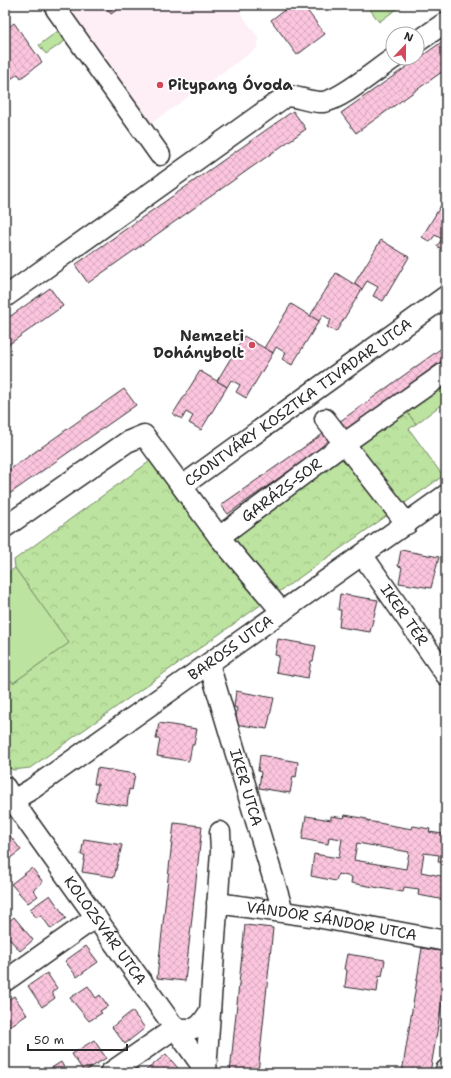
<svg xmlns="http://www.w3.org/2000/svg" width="451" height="1078" font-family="'Shantell Sans',sans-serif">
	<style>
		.built { fill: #feeef5 }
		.grass { fill: #bce39f; stroke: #748765 }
		.forest { fill: url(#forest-crowns); stroke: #748765 }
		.building { fill: url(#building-cross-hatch); stroke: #2b2b2b; fill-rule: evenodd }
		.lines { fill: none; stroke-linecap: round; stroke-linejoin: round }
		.minor-casing { stroke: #2b2b2b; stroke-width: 23 }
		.minor { stroke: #fff; stroke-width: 20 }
		.poi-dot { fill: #d1495b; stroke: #fff; stroke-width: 1.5 }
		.labels { text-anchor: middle; stroke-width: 4; stroke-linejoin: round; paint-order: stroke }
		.poi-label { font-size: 15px; font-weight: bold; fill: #2b2b2b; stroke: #fff; text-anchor: start }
		.street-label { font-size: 15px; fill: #2b2b2b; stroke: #fff }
	</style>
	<defs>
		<pattern id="forest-crowns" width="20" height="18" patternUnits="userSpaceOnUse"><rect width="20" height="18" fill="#bce39f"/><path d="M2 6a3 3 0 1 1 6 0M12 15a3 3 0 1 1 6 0" fill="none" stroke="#a2c389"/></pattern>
		<pattern id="building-cross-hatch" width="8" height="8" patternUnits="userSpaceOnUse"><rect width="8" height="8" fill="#fbc5de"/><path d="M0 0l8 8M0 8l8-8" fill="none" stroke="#d7a9bf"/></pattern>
	</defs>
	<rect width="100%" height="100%" fill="#fff"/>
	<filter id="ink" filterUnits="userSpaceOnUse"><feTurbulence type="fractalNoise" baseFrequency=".025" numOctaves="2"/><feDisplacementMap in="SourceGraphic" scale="8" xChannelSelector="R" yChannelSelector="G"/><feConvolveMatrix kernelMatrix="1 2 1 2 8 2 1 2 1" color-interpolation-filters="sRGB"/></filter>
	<g filter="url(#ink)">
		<!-- built -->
		<polygon class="built" points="75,5 235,5 259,39 257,48 150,124 68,18 69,9"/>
		<!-- grass -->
		<g class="grass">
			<polygon points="367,5 402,5 379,22"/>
			<polygon points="58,31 65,41 46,54 39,45"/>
			<polygon points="446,377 446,401 416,424 404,408"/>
			<polygon points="15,568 70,643 13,683 5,673 5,575"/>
		</g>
		<!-- forest -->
		<polygon class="forest" points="404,408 416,424 409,429 443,476 30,768 13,770 5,765 5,673 13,683 69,643 15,568 14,560 164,451 229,538"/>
		<!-- building -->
		<g class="building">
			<polygon points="105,5 124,5 111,14"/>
			<polygon points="291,5 303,5 325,34 297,55 271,20"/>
			<polygon points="14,23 42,62 21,78 18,74 8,81 10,85 5,89 5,30"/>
			<polygon points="446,39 446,69 356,133 341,113"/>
			<polygon points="293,111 306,129 88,283 75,265"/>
			<polygon points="446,197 446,252 437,246 442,239 435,235 430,242 422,237"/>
			<polygon points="381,240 409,257 383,301 373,296 378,287 367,281 362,289 354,284"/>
			<polygon points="336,273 362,289 336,332 327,327 331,320 323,315 319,321 310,316"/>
			<polygon points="50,288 63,306 5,347 5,320"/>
			<polygon points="291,304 319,321 292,365 282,359 286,353 276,347 273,353 264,348"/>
			<polygon points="244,336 273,353 246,398 236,392 240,385 231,380 227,387 217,381"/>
			<polygon points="446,345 446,358 346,431 339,422"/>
			<polygon points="200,371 227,387 201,430 189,423 193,416 186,412 182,419 173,414"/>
			<polygon points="124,389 136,405 5,497 5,473"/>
			<polygon points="330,429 337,437 228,514 221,505"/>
			<polygon points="401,550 439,557 431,588 399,583 402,567 398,566"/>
			<polygon points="340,594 378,600 370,632 339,627 341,610 338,610"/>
			<polygon points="446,614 446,628 444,628"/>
			<polygon points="278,639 316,646 313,661 311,661 308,678 276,672 279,656 275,655"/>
			<polygon points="236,691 274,698 267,729 235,724 237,708 234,707"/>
			<polygon points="159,723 197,729 194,745 192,745 189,761 157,756 160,739 156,739"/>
			<polygon points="260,755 298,762 296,777 293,776 290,793 259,788 261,772 258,771"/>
			<polygon points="97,768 135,774 132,790 129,789 127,806 95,801 98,784 94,784"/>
			<path d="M345,815L367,819V821L412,829L413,826L430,829L429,832L443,834L442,838L446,839V863L438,862L439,855L424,853L421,872L446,877L445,900L418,895L419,889L404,887L403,892L351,883L352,877L338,874L336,881L311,876L314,854L339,858L342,839L329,837L328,844L302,839L306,816L331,820V816L344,818ZM357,843L409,852L406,869L354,860Z"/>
			<polygon points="174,823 202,826 185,981 157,978"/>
			<polygon points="7,832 21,850 5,862 5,833"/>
			<polygon points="84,839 122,845 114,877 82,872 85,855 81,855"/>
			<polygon points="32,868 43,882 33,890 38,896 28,903 11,884"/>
			<polygon points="50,895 66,918 51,929 41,915 36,918 30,909"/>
			<polygon points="14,917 33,940 20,951 5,934 5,925"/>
			<polygon points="245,925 273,928 258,1073 230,1073"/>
			<polygon points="86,946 98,962 77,977 65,961"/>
			<polygon points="422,948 446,952 446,978 430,1073 402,1073"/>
			<polygon points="5,951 9,956 5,959"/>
			<polygon points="347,954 385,960 382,976 379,975 377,992 345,987 347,970 344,969"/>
			<polygon points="47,973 57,988 52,992 55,998 42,1007 28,986"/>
			<polygon points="88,986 96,998 100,995 108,1006 100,1011 102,1013 89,1021 70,998"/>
			<polygon points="14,996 27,1015 7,1028 5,1025 5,1002"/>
			<polygon points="132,1011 145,1028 125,1044 112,1027"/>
			<polygon points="94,1040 106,1058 84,1072 72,1054"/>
			<polygon points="166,1054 182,1073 143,1073"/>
			<polygon points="61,1062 67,1073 45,1073 45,1072"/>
		</g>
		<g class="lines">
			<!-- minor casing -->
			<g class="minor-casing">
				<g id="minor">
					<polyline points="56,9 160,155"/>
					<polyline points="417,42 446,22"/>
					<path d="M5,297L286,96C298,96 310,103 323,102C341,100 377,69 394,58"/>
					<polyline points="325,419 407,524"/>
					<path id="s1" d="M182,486L446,296"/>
					<polyline points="5,527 127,442 144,435 219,537 282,612"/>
					<path id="s2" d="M219,537L345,443L446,372"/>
					<path id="s3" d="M363,556L446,675"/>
					<path id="s4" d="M209,664L283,911"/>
					<path id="s5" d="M5,787L24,817L207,1073"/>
					<path id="s6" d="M5,805L32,789L446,495"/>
					<path id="s7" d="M217,903L311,916L446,941"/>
					<polyline points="5,981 96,917"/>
					<polyline points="206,1071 221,851 220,832"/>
					<path d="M110,1073L175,1028C196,1031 199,1029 210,1011"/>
					<polyline points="445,1073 446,1070"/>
				</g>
			</g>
			<!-- minor -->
			<use href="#minor" class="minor"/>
		</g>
	</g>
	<!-- markers -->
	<g class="poi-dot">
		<circle cx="160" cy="85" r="4"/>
		<circle cx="252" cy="345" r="4"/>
	</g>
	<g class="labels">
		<!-- poi labels -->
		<g class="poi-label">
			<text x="168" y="90">Pitypang Óvoda</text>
			<text x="244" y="341" text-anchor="end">Nemzeti<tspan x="244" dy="17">Dohánybolt</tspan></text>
		</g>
		<!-- street labels -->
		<g class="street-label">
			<text dy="5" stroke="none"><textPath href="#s1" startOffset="143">CSONTVÁRY KOSZTKA TIVADAR UTCA</textPath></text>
			<text dy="5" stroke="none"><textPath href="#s2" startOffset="78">GARÁZS-SOR</textPath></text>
			<text dy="5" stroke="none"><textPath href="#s3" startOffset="72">IKER TÉR</textPath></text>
			<text dy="5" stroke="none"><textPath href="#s6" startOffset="275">BAROSS UTCA</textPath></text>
			<text dy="5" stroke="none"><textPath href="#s4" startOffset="129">IKER UTCA</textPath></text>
			<text dy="5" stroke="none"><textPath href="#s7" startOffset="116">VÁNDOR SÁNDOR UTCA</textPath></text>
			<text dy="5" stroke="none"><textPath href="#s5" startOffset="175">KOLOZSVÁR UTCA</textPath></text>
		</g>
	</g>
	<!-- margin -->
	<rect width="451" height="1078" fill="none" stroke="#fff" stroke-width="20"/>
	<rect x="10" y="10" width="431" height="1058" fill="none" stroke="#2b2b2b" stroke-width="1.5" filter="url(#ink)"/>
	<!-- north arrow -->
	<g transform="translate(405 46) rotate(22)"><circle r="19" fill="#ffffff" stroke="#aaaaaa"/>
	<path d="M0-3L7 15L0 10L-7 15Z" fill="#d1495b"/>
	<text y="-6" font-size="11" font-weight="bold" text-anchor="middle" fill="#2b2b2b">N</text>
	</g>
	<!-- scale -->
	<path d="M28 1044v6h99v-6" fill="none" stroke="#2b2b2b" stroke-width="2"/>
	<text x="34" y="1044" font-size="12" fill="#2b2b2b" stroke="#ffffff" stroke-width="3" paint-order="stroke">50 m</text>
</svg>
